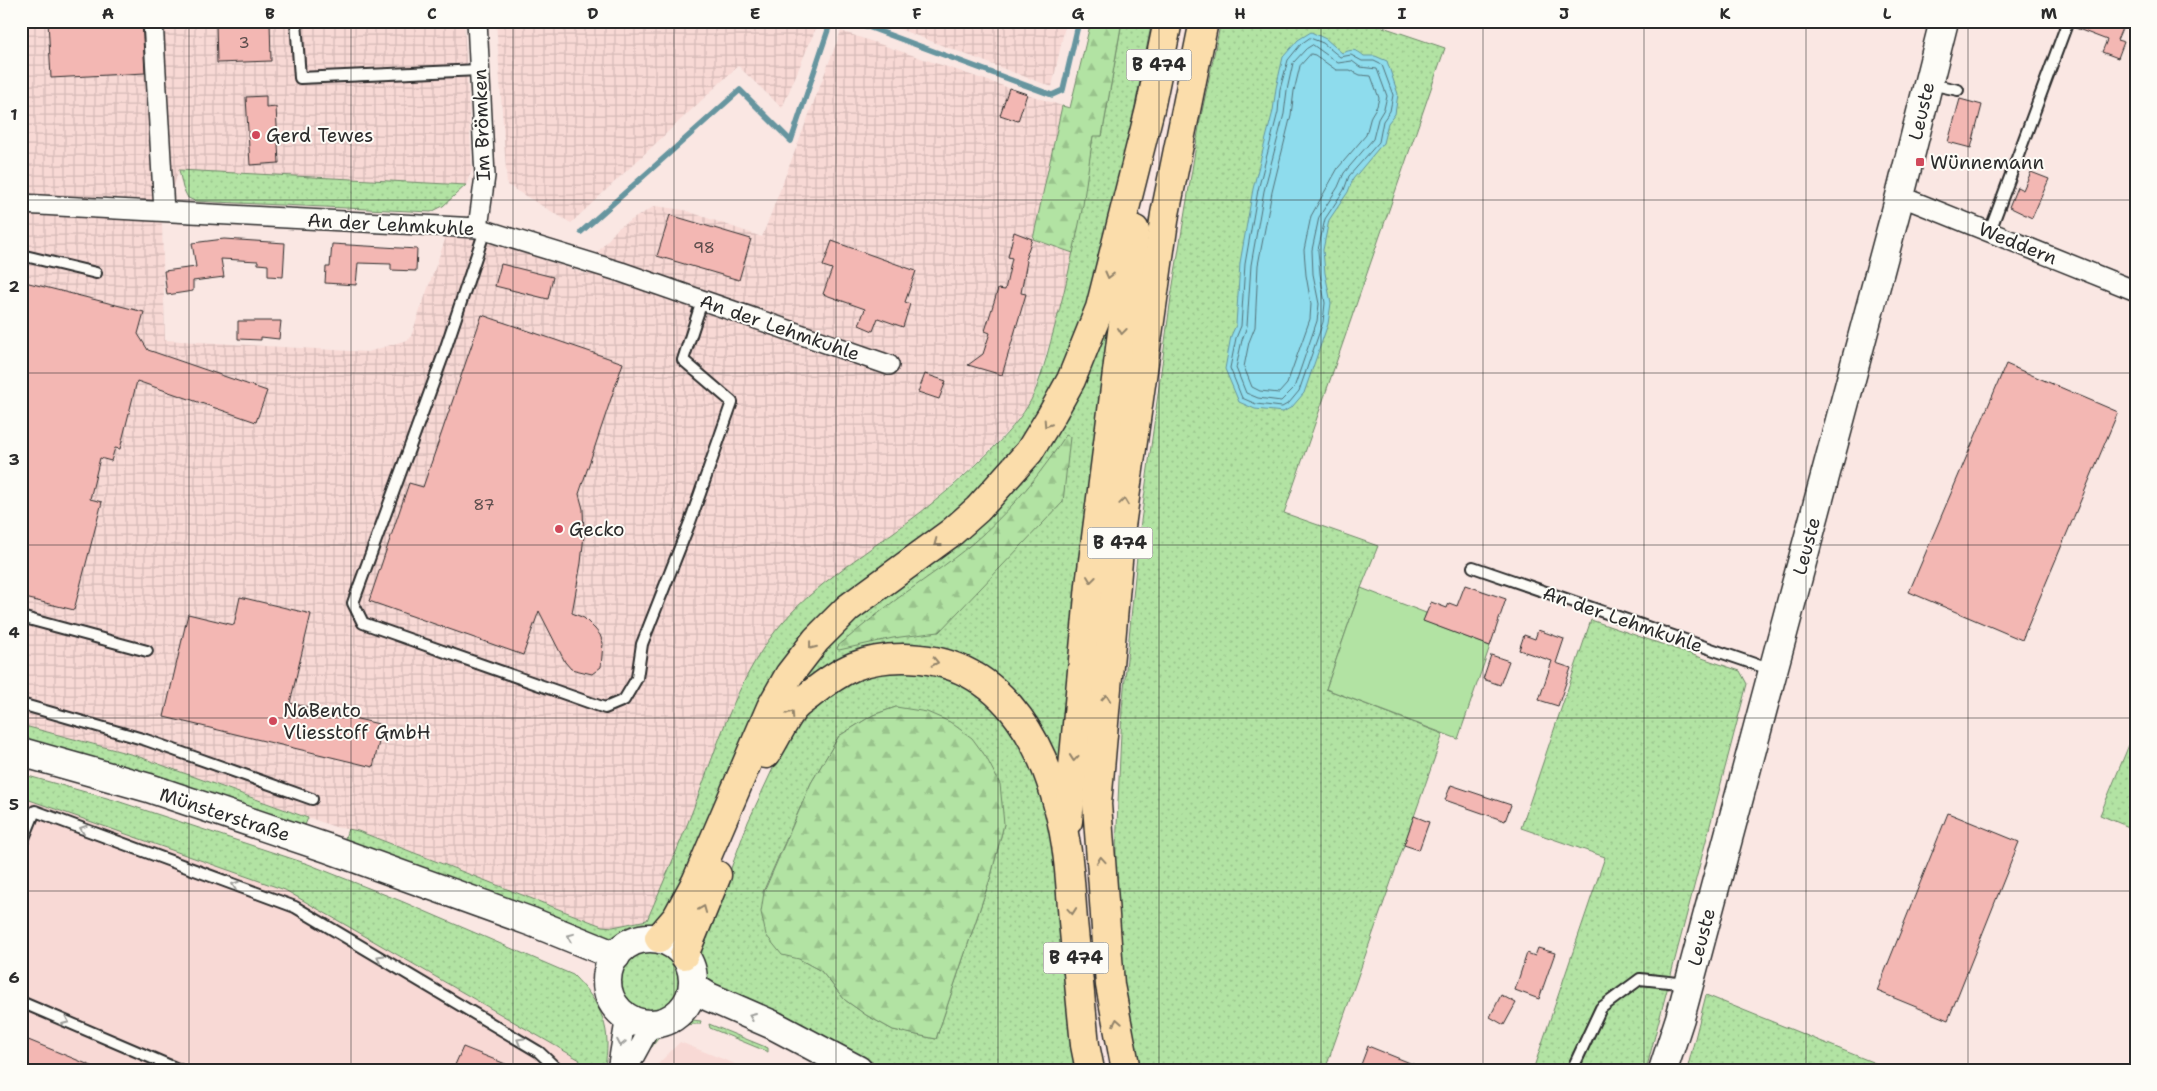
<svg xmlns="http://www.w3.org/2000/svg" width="2157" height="1091" font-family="'Shantell Sans',sans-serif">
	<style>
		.built { fill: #f8d9d5 }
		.industrial { fill: url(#industrial-grid) }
		.green { fill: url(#green-dots); stroke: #6e8767; fill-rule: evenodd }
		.forest { fill: url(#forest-firs); stroke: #6e8767 }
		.pitch { fill: #b2e3a3; stroke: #6e8767 }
		.water { fill: #8edced; stroke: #66959f }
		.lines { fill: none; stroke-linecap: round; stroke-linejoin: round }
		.shore { stroke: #537279; stroke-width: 1 }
		.stream { stroke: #66959f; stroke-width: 5.5 }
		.building { fill: #f3b7b3; stroke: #2b2b2b }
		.lane-casing { stroke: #2b2b2b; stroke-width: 14 }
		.street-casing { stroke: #2b2b2b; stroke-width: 22 }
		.secondary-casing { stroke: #2b2b2b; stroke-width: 31 }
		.highway-casing { stroke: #2b2b2b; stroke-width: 31 }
		.lane { stroke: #fdfcf7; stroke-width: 10 }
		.street { stroke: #fdfcf7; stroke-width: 19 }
		.secondary { stroke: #fdfcf7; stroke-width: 28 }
		.highway { stroke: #fbddab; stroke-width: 28 }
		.oneway { stroke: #93846b }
		.oneway2 { stroke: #9e9e9b }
		.grid { fill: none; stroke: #2b2b2b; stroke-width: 1; stroke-opacity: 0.55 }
		.poi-dot { fill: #d1495b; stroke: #fdfcf7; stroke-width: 2 }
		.labels { text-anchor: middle; stroke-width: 4; stroke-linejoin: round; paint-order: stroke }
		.number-label { font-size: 16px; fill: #5d4e4d }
		.shield { fill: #fdfcf7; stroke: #6a6a68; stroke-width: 1 }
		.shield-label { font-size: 18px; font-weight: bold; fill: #2b2b2b }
		.street-label { font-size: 19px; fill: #2b2b2b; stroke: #fdfcf7 }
		.poi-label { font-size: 19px; fill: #2b2b2b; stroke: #fdfcf7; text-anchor: start }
		.neatline { fill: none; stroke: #2b2b2b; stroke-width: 2 }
		.grid-label { font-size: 16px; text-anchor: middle; font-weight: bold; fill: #2b2b2b }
	</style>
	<defs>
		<pattern id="industrial-grid" width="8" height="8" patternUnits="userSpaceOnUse" patternTransform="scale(1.25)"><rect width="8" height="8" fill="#f8d9d5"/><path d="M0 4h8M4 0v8" fill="none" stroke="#d5bab7"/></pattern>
		<pattern id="green-dots" width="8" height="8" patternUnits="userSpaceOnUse" patternTransform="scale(1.25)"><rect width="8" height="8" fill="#b2e3a3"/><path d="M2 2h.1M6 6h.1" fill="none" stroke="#99c38c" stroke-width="1.8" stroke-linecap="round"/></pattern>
		<pattern id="forest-firs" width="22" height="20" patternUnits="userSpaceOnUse" patternTransform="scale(1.25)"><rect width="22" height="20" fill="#b2e3a3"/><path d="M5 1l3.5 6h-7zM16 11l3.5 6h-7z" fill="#99c38c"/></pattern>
	</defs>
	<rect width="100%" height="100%" fill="#fae7e3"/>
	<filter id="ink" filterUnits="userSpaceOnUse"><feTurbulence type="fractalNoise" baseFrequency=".02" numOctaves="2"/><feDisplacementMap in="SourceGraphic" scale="10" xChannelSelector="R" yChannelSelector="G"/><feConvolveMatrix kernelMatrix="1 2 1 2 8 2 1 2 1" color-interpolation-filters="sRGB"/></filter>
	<g filter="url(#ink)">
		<!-- built -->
		<g class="built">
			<polygon points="21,797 285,890 580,1060 575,1070 21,1070"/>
			<polygon points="680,1042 750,1070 652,1070"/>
		</g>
		<!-- industrial -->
		<g class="industrial">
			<polygon points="21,21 464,21 472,170 466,185 179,170 162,222 165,340 368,352 410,339 446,237 480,239 587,274 597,253 618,228 655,206 684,210 762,237 841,31 1062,106 1033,239 1073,253 1063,300 1031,401 1015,423 983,457 931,504 813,593 783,622 764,648 741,687 721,734 677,853 647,920 613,927 602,926 358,831 335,827 134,755 21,725"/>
			<polygon points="496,21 819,21 782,108 738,66 571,223 507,185"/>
			<polygon points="878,21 1066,21 1052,87"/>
		</g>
		<!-- green -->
		<g class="green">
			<path d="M1122,21H1152L1109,236L1074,349L1024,442L973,501L819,624L692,880L651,931L635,934L614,943L350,844L345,838L348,829L358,831L602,926L613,927L647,920C665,879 683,837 699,794C721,735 741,670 783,622C821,578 884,542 930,505C958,483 1016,431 1031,400C1041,380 1047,355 1053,333C1072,268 1083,202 1093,135L1102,136Z"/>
			<polygon points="1221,21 1365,21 1445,48 1284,513 1378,546 1361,588 1326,689 1443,734 1325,1070 1135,1070 1127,1025 1115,873 1122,709 1139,536 1171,297 1200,121"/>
			<polygon points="179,170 466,185 443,206 431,212 195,201 188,198 183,188"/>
			<path d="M1112,312C1090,469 1075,624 1062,782L945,656L798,693L794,686L830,640L958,538Z"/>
			<polygon points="1591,620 1740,671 1747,684 1646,1070 1533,1070 1605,857 1521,828"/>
			<path d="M882,669L957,678L1010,719L1051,813L1079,1070H890L845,1049L777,1013L709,988L702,978L696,952L718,888L730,871L748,822L775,764L797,723L830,690ZM896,707L1004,824L991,876L936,1039L893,1030L866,1015L845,1000L821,971L799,959L763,892L811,783L839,736L873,715Z"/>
			<polygon points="21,725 134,755 308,818 305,825 295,825 21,740"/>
			<polygon points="2136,728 2136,830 2100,815"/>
			<path d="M21,774L114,800L308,864L401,901L573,975C602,1004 613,1030 604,1070H575L580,1060L285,890L21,797Z"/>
			<circle cx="651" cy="980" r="30"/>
			<polygon points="1706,995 1892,1070 1687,1070"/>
			<path d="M693,1020L701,1021L700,1024C680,1024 663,1029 652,1047H647C658,1029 673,1022 693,1020Z"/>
			<polygon points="709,1024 768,1048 768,1052 710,1028"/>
		</g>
		<!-- forest -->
		<g class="forest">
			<polygon points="1091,21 1122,21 1102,136 1093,136 1083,205 1073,253 1033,239 1062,106 1070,108"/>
			<path d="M1066,435L1070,437L1063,502L939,632L893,638L839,650L837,649L838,646C859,629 879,612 901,596C929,576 958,557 983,534C1016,504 1042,472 1066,435Z"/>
			<polygon points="896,707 927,712 950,722 972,738 986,757 1000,784 1004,824 991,876 936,1039 893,1030 866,1015 845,1000 821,971 799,959 782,955 766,935 761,912 764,892 811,783 839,736 873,715"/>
		</g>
		<!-- pitch -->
		<polygon class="pitch" points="1361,588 1426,613 1424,621 1490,646 1458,739 1326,689"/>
		<!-- water -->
		<path class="water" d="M1311,32L1326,39L1342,53C1352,49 1356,49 1364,56H1375L1387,61L1398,94L1395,114L1388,123L1383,143L1353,179L1348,192L1329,220L1323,250L1325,273L1331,303L1328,324L1304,393L1292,407L1283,412L1255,409L1239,402L1225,369L1231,336L1236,325L1240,263L1253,189L1273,111L1276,88L1283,57L1298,40Z"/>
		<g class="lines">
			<!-- shore -->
			<g class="shore">
				<polygon points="1310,38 1323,43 1340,57 1351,55 1362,61 1374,61 1382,65 1393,95 1390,111 1383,121 1379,142 1349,176 1344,190 1325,219 1318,250 1320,274 1325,303 1323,322 1299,391 1289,403 1282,407 1256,404 1242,398 1230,368 1236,338 1241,326 1245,264 1258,190 1278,112 1280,89 1288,60 1301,44"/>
				<polygon points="1313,45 1338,63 1352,61 1360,67 1377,69 1387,96 1384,109 1378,119 1373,139 1344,173 1338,187 1319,217 1312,250 1313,274 1319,304 1317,321 1294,388 1281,401 1258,398 1246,393 1236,368 1242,340 1247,326 1251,265 1264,191 1284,114 1287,90 1293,63 1306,49"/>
				<polygon points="1311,54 1315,55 1336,70 1350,70 1360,75 1371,76 1379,98 1377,106 1371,116 1366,135 1338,168 1311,216 1304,250 1306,275 1311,304 1310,319 1287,384 1279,393 1260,391 1252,387 1244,367 1249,342 1255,327 1258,265 1272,192 1291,115 1294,91 1300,66"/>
			</g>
			<!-- stream -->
			<g class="stream">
				<polyline points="852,21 1052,95 1063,90 1079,21"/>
				<polyline points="581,232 740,90 791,141 831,21"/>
			</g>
		</g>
		<!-- building -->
		<g class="building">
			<polygon points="48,21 142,21 145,73 51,78"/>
			<polygon points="270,21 271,61 217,63 216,23"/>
			<polygon points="2075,21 2112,21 2123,26 2117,40 2124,42 2118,58 2102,52 2107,40 2073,27"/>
			<polygon points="1009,88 1027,94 1018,121 1000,115"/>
			<polygon points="266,96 266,108 276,107 279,163 250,165 246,97"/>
			<polygon points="1960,99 1982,105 1971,148 1948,142"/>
			<polygon points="2031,172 2049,179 2032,218 2009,207 2017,187 2023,190"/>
			<polygon points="670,215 751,239 739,280 657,256"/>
			<polygon points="1014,232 1032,239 1025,260 1027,261 1021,293 1026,294 1002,375 968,365 983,354 990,333 985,331 998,289 1005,290 1012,258 1008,257"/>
			<polygon points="224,239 285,243 283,277 268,276 268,265 258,264 258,261 221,259 224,277 193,281 193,291 167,295 164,271 196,267 192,243"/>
			<polygon points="832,241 916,271 905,302 910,304 903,327 878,318 873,331 859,325 865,309 823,294 832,269 823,266"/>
			<polygon points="332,244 417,249 416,271 391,270 391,264 358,263 356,285 325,283 326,267 330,267"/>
			<polygon points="501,264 553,277 548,299 495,286"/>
			<polygon points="21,281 144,312 138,334 148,350 267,391 256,422 137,381 120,449 115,448 111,461 100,458 90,499 102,502 74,610 21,597"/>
			<polygon points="482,315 623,363 579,494 583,509 584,535 581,563 572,613 584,618 595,629 600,635 603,643 601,667 592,674 571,669 565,662 539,611 523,655 369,601 409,483 423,487"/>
			<polygon points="238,321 281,321 279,339 261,337 261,340 238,339"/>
			<polygon points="2006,364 2118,412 2022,640 1909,592"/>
			<polygon points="925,374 946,381 939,399 918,392"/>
			<polygon points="1465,585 1506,599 1490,646 1423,621 1431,602 1447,608 1449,603 1457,606"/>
			<polygon points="240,597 311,614 290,703 383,725 373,767 164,717 188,614 234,625"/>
			<polygon points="1538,630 1564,639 1556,663 1571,668 1558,706 1539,700 1552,661 1519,650 1524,635 1535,639"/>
			<polygon points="1491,655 1509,661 1500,685 1483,679"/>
			<polygon points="1451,785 1511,805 1505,821 1445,800"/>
			<polygon points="1948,813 2019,842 1948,1020 1877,991"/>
			<polygon points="1414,816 1429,822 1419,850 1404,845"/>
			<polygon points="1538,948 1555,953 1539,999 1515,990 1527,953 1535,956"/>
			<polygon points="1501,995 1516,1003 1504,1025 1490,1017"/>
			<polygon points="21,1037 99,1069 99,1070 21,1070"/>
			<polygon points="1368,1046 1425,1069 1425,1070 1359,1070"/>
			<polygon points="463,1047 518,1069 518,1070 468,1070 455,1065"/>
		</g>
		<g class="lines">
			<!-- lane casing -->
			<g class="lane-casing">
				<g id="lane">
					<polyline points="296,21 300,78 479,70"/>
					<polyline points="1930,84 1958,90"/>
					<polyline points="485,230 443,356 353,603 363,623 605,708 624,700 637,678 642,644 690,522 732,402 683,360 702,301"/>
					<polyline points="1990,231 2068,21"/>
					<polyline points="21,255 96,273"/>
					<polyline points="1473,567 1772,670"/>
					<polyline points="21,617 147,651"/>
					<polyline points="21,704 146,740 312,799"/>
					<polyline points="21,845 35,811 295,907 539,1052 558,1070"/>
					<polyline points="21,1002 180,1070"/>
					<polyline points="1572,1070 1601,1008 1640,979 1688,984"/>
				</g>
			</g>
			<!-- street casing -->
			<g class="street-casing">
				<g id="street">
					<polyline points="153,21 164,211"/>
					<polyline points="477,21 485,176 478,228"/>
					<polyline points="1900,196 2136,291"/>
					<polyline points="21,204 478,228 621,272 889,365"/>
					<polyline points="617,1070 626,1016"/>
					<polyline points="627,1070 652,1024"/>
				</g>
			</g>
			<!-- secondary casing -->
			<g class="secondary-casing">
				<g id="secondary">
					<polyline points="21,752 149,788 327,848 532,922 616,956"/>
					<circle cx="650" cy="981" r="43"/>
					<polyline points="693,987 709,997 773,1025 858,1070"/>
					<polyline points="1663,1070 1680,1018 1900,196 1944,21"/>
				</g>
			</g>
			<!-- highway casing -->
			<g class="highway-casing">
				<g id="highway">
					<path d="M766,754C775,740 783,722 793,709C798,703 805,699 811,694C842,669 863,658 903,658C1009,658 1052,756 1066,845C1070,870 1071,896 1073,921C1077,962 1081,1004 1085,1045L1090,1070"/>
					<polyline points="1068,821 1090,585 1135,230"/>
					<polyline points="659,938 677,917 696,882 771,707 789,675 816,640 848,608 952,532 978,509 1029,452 1051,416 1071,380 1100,308 1150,109 1168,21"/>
					<polyline points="684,955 717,875"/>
					<polyline points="1126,1070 1110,985 1097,804 1121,526 1165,214 1204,21"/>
				</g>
			</g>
			<!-- lane -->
			<use href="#lane" class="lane"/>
			<!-- street -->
			<use href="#street" class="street"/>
			<!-- secondary -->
			<use href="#secondary" class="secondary"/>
			<!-- highway -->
			<use href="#highway" class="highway"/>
		</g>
		<!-- one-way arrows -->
		<defs><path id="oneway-chevron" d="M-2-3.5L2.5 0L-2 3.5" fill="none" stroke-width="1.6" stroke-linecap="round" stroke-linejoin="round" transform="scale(1.25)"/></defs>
		<g class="oneway">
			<use href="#oneway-chevron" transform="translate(1109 275) rotate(104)"/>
			<use href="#oneway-chevron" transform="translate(1122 331) rotate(97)"/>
			<use href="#oneway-chevron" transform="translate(1047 424) rotate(123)"/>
			<use href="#oneway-chevron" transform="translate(1124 502) rotate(-82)"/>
			<use href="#oneway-chevron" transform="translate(937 543) rotate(143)"/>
			<use href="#oneway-chevron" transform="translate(1091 579) rotate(97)"/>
			<use href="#oneway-chevron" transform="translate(812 646) rotate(128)"/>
			<use href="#oneway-chevron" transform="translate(935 662) rotate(12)"/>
			<use href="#oneway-chevron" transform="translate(1106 698) rotate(-85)"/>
			<use href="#oneway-chevron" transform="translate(791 714) rotate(-57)"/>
			<use href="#oneway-chevron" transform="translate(1074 758) rotate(95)"/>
			<use href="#oneway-chevron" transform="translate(1101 860) rotate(-94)"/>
			<use href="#oneway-chevron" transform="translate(703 909) rotate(-68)"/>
			<use href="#oneway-chevron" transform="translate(1072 911) rotate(85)"/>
			<use href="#oneway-chevron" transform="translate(1117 1022) rotate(-100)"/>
		</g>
		<g class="oneway2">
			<use href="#oneway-chevron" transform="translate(83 829) rotate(-160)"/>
			<use href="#oneway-chevron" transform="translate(235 885) rotate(-160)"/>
			<use href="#oneway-chevron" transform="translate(570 937) rotate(-158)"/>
			<use href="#oneway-chevron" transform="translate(380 958) rotate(-149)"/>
			<use href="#oneway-chevron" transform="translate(752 1016) rotate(-157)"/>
			<use href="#oneway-chevron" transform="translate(66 1021) rotate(23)"/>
			<use href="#oneway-chevron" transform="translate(520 1041) rotate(-150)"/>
			<use href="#oneway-chevron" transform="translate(621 1043) rotate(101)"/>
		</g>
	</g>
	<!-- grid -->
	<path class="grid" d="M189,21V1070M351,21V1070M513,21V1070M674,21V1070M836,21V1070M998,21V1070M1159,21V1070M1321,21V1070M1483,21V1070M1644,21V1070M1806,21V1070M1968,21V1070M21,200H2136M21,373H2136M21,545H2136M21,718H2136M21,891H2136"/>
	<!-- markers -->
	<g class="poi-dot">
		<circle cx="256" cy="135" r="5"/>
		<rect x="1915" y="157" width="10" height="10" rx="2.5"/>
		<circle cx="559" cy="529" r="5"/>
		<circle cx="273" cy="721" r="5"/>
	</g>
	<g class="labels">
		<!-- number labels -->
		<g class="number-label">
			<text x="244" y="48">3</text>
			<text x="704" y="253">98</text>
			<text x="484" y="510">87</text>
		</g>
		<!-- shield labels -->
		<g class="shield">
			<rect x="1126.5" y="49.5" width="65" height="31" rx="4"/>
			<rect x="1087.5" y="527.5" width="65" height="31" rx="4"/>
			<rect x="1043.5" y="942.5" width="65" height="31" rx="4"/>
		</g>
		<g class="shield-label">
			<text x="1159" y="71">B 474</text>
			<text x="1120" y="549">B 474</text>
			<text x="1076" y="964">B 474</text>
		</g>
		<!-- street labels -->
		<g class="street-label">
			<text transform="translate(1921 111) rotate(-77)" y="7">Leuste</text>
			<text transform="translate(481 125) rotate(-92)" y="7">Im Brömken</text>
			<text transform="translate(391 224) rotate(3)" y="7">An der Lehmkuhle</text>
			<text transform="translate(2018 243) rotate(22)" y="7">Weddern</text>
			<text transform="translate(780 327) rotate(19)" y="7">An der Lehmkuhle</text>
			<text transform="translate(1806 546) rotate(-75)" y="7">Leuste</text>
			<text transform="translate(1623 619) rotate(19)" y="7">An der Lehmkuhle</text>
			<text transform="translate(225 814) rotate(18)" y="7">Münsterstraße</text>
			<text transform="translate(1701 937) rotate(-75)" y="7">Leuste</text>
		</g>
		<!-- poi labels -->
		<g class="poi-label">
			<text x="266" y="142">Gerd Tewes</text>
			<text x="1930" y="169">Wünnemann</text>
			<text x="569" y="536">Gecko</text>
			<text x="283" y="717">NaBento<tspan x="283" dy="22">Vliesstoff GmbH</tspan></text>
		</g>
	</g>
	<!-- margin -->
	<rect width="2157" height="1091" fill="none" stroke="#fdfcf7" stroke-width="55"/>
	<rect x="28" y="28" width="2102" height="1036" class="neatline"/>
	<g class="grid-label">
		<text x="108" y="19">A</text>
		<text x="270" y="19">B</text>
		<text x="432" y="19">C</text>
		<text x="593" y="19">D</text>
		<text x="755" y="19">E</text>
		<text x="917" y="19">F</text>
		<text x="1078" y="19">G</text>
		<text x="1240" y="19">H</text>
		<text x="1402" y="19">I</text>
		<text x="1564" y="19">J</text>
		<text x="1725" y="19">K</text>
		<text x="1887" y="19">L</text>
		<text x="2049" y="19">M</text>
		<text x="14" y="120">1</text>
		<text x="14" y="292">2</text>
		<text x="14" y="465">3</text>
		<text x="14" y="638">4</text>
		<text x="14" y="810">5</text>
		<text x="14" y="983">6</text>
	</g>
</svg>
